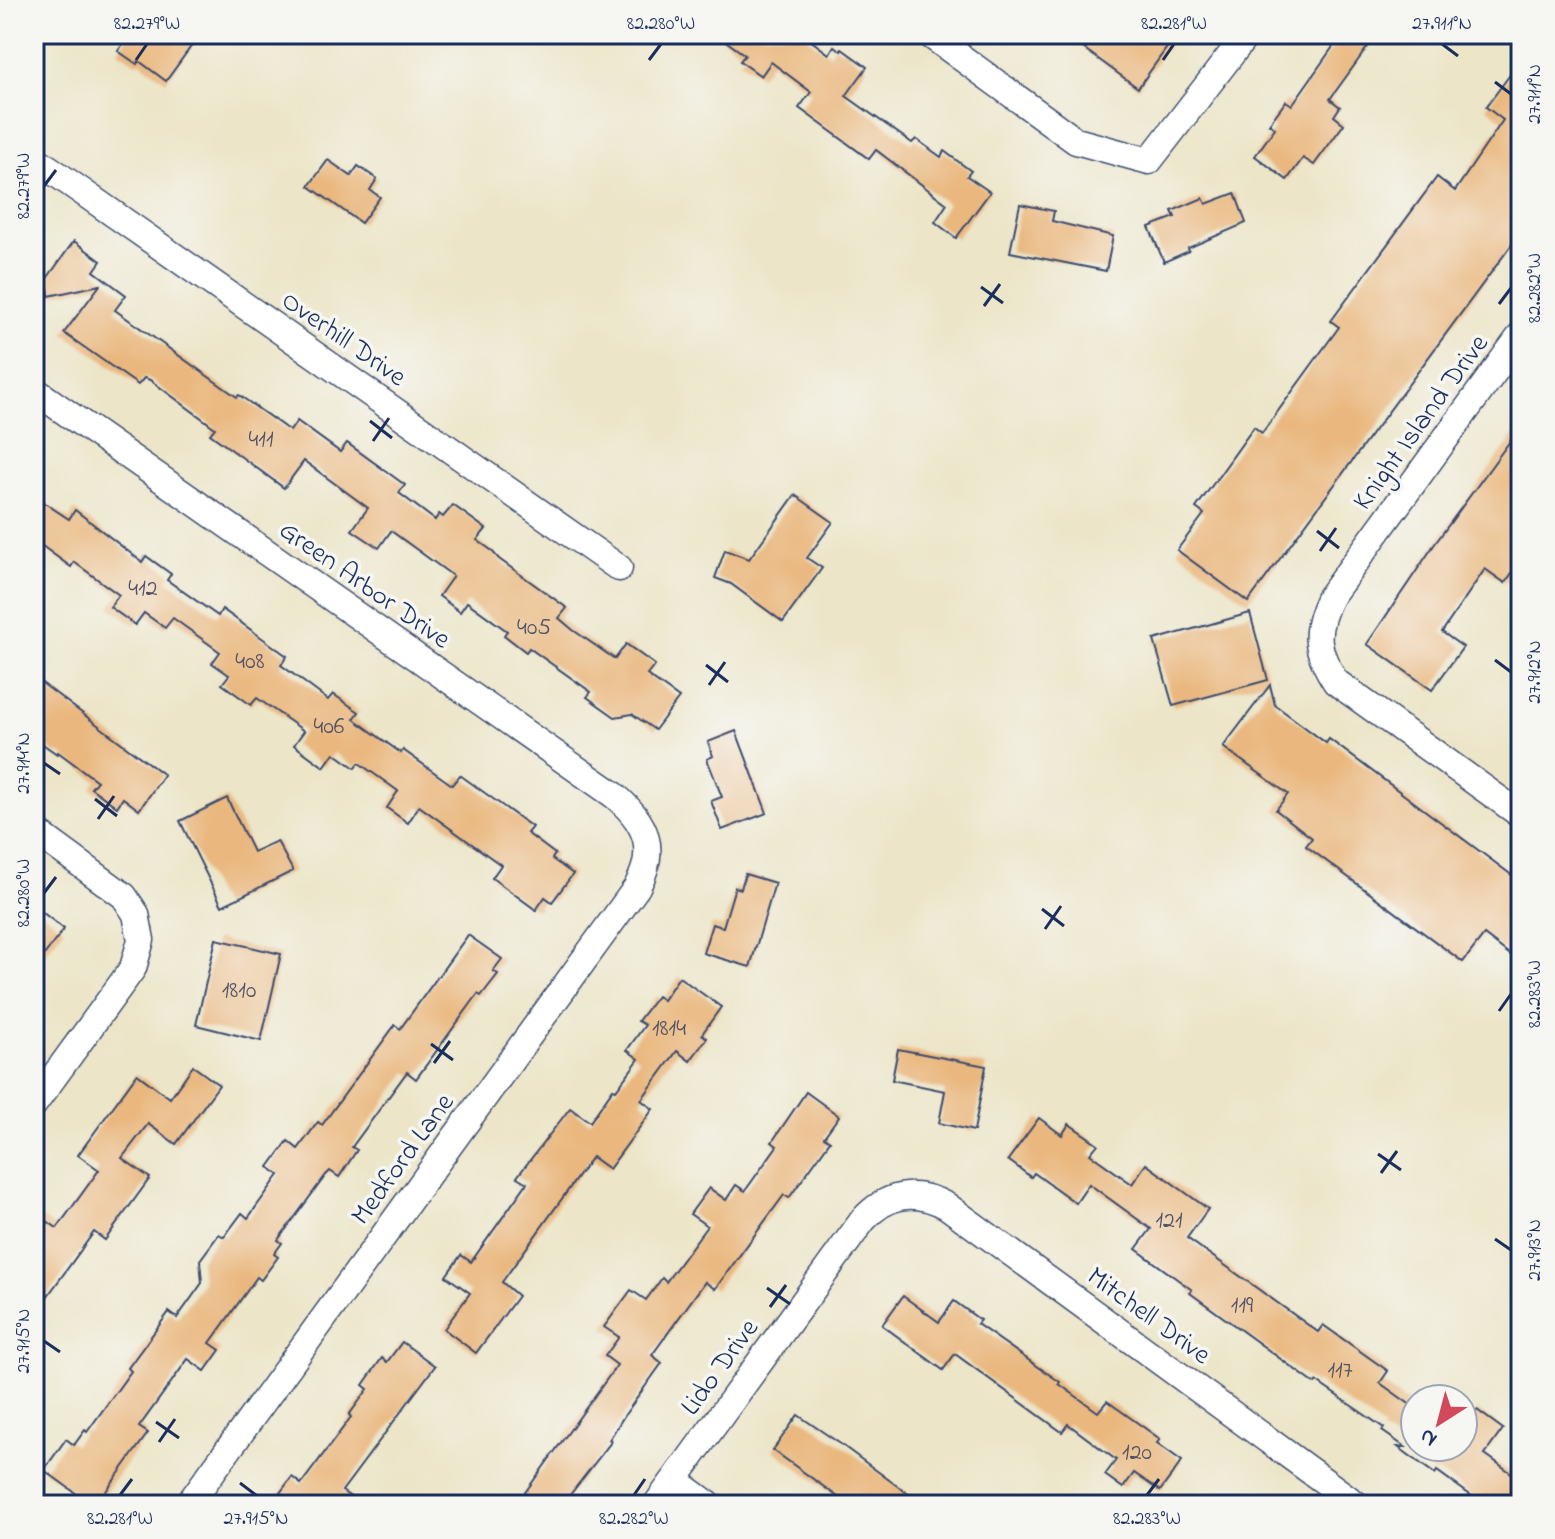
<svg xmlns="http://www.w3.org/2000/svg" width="1555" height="1539" font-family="'Indie Flower',sans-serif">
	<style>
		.building { fill: #eab87f }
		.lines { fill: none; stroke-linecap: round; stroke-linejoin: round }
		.minor-casing { stroke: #3a4a6e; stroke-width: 29 }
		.minor { stroke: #fff; stroke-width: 26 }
		.ticks { fill: none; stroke: #1b2f5e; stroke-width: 3 }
		.labels { text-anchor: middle; stroke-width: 7; stroke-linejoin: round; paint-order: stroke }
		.number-label { font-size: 24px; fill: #4f5166 }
		.street-label { font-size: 28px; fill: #1b2f5e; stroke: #f6f6f2 }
		.neatline { fill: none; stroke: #1b2f5e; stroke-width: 3 }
		.ticks-label { font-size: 20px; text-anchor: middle; fill: #1b2f5e }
	</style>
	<rect width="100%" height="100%" fill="#f6f6f2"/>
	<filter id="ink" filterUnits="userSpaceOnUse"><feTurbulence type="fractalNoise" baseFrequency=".0125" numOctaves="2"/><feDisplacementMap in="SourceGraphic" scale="16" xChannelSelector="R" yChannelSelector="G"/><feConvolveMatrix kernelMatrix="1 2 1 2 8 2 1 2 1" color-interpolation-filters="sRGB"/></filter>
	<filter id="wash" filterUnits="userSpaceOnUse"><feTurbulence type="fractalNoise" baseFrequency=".006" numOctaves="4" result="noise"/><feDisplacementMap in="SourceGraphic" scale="32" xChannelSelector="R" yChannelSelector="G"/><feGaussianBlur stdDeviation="1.8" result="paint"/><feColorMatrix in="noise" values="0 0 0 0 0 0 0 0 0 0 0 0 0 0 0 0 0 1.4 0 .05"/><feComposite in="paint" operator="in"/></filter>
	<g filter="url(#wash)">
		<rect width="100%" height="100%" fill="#ece5c8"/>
		<g id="blocks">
			<!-- building -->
			<g class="building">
				<polygon points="130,34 200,34 166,81 139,61 137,64 118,51"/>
				<polygon points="716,34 802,34 829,54 834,46 841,51 842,49 867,67 846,96 912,143 916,139 941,157 944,151 971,171 967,176 990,192 956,238 935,222 947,204 876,150 869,159 799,108 811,92 771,62 761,76 740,61 745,55"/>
				<polygon points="1064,34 1170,34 1164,43 1168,46 1138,88"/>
				<polygon points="1342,34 1377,34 1330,99 1340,107 1334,116 1344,124 1314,165 1303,158 1287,180 1255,156 1275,128 1269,124 1286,101 1292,105"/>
				<polygon points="1521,60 1521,232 1248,602 1177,550 1204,514 1196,508 1254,427 1262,433 1313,363 1339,327 1331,321 1437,177 1455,191 1503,120 1486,107"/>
				<polygon points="328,160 351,176 358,166 377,179 370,190 380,197 361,223 309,186"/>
				<polygon points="1235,193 1246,223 1188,248 1189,251 1164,262 1149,227 1175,217 1172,211 1203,198 1206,204"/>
				<polygon points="1020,204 1054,211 1052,221 1113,236 1106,271 1010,252"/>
				<polygon points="74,241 101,261 94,271 126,295 115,310 237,397 239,395 290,431 297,421 340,452 347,443 405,485 399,493 435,520 439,514 443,517 453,505 486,529 477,540 491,550 499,559 567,608 559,618 573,630 615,659 626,644 655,665 647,675 679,698 655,730 632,714 615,717 587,697 591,692 529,648 526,652 504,635 507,631 467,602 460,612 439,596 453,576 391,531 379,548 352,530 368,508 304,461 284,488 210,434 215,428 150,380 144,378 138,385 64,333 100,285 49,296 48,288 43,284"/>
				<polygon points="1521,426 1521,560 1505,583 1485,569 1442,632 1463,647 1432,690 1367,644 1434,545"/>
				<polygon points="795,495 833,522 807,558 822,568 783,622 731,584 715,578 725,550 749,559"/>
				<polygon points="34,496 69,519 75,510 142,562 146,556 171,574 167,580 218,616 222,609 287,656 281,665 328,700 333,694 359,712 354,719 401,753 403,750 452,785 460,775 532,827 527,833 555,854 552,859 573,874 552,902 545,897 536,910 492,878 501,865 419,806 408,823 387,808 398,791 359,763 355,768 334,753 324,767 294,745 304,731 257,698 251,705 222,684 229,675 212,663 220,652 173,618 165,628 144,613 135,625 110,607 119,595 74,562 71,567 34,540"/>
				<polygon points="1250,613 1268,680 1173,706 1154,640"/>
				<polygon points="34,677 164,775 139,810 123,798 117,807 91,788 97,781 58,752 57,754 34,738"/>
				<polygon points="1270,685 1275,705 1326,743 1329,739 1521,882 1521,963 1484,935 1463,962 1306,846 1312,838 1276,810 1288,794 1223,747"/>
				<polygon points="736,731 767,813 722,830 711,801 722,797 707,759 713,756 708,742"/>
				<polygon points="227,798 253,852 277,841 293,871 222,906 180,821"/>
				<polygon points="745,874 775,883 750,967 703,953 712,924 723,927 735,887 741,889"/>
				<polygon points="34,906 64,929 34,968"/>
				<polygon points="468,935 502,959 493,971 498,974 481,996 478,994 416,1079 407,1072 352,1147 357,1150 339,1177 330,1171 326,1175 278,1240 282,1243 274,1254 278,1257 261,1280 257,1277 210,1343 220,1350 205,1371 188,1359 139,1427 148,1433 96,1505 92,1505 44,1470 66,1439 74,1445 85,1430 87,1432 131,1371 128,1368 169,1312 177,1318 202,1283 200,1260 219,1234 224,1237 242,1213 248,1218 279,1175 269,1167 288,1141 298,1149 318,1122 322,1125 395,1025 400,1029"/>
				<polygon points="216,939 281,954 261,1041 196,1025"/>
				<polygon points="679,977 721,1007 702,1034 707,1038 690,1061 677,1051 641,1100 653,1109 609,1169 592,1157 502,1282 518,1296 476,1353 444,1329 470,1293 446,1276 461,1255 471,1262 527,1183 517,1177 570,1108 590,1122 613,1089 616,1090 639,1059 627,1050 645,1025 638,1021 657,996 663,1000"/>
				<polygon points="898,1049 986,1066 974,1131 939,1123 945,1091 892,1080"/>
				<polygon points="193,1066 219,1085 176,1144 148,1124 122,1158 150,1178 105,1240 94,1232 34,1315 34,1212 57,1228 99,1170 78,1155 137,1074 170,1098"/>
				<polygon points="806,1092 839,1116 824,1137 830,1141 789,1198 784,1195 715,1289 705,1282 652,1355 662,1363 624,1416 609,1440 611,1442 562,1505 516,1505 617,1365 605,1356 619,1337 604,1327 631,1290 646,1300 662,1278 666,1282 707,1226 690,1214 709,1188 726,1200 736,1185 745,1191 777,1146 772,1142"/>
				<polygon points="1039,1118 1062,1135 1069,1124 1098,1144 1090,1154 1132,1184 1146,1164 1208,1209 1187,1238 1318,1332 1323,1325 1388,1371 1380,1383 1415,1408 1415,1447 1463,1447 1463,1429 1477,1410 1503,1429 1485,1454 1521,1480 1521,1505 1484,1505 1437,1471 1435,1474 1398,1447 1405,1447 1382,1431 1384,1428 1317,1382 1315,1384 1190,1293 1192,1290 1136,1249 1151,1229 1089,1184 1076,1203 1034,1173 1031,1177 1008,1160"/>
				<polygon points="903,1296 939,1322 954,1301 980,1320 977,1324 1060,1382 1059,1384 1098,1412 1107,1401 1160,1439 1157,1443 1182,1461 1160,1491 1134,1473 1123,1488 1105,1475 1116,1460 1068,1424 1062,1432 955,1354 943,1370 882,1325"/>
				<polygon points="402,1342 435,1366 342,1491 362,1505 271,1505 292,1477 301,1484 351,1417 349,1415 368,1389 363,1385 382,1358 387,1362"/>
				<polygon points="798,1415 842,1445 923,1505 849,1505 773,1450"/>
			</g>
		</g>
	</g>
	<g filter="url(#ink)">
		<use href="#blocks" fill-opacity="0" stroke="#3a4a6e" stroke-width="2"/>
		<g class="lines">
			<!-- minor casing -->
			<g class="minor-casing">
				<g id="minor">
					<polyline points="929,34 1076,141 1149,161 1247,34"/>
					<polyline points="34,158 619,568"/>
					<path d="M1521,335L1330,597C1313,632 1315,650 1336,682L1521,815"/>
					<path d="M34,390L614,795C646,822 658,848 637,887L188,1505"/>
					<polyline points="34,830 124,896 136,914 141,940 133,968 34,1104"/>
					<polyline points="675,1480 709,1505"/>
					<path d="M656,1505L863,1220C887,1193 915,1189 947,1206L1357,1505"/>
				</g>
			</g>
			<!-- minor -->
			<use href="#minor" class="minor"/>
		</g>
	</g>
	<!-- ticks -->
	<path class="ticks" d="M1442,44L1458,56M136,60L147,44M649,60L661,44M1163,60L1174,44M1495,82L1511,94M44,186L56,170M981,287L1003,303M1499,304L1511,288M984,306L1000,284M370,421L392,438M373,441L389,418M1317,531L1339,548M1320,551L1336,528M1495,660L1511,672M706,665L728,682M709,685L725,662M44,763L60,774M95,799L117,816M98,819L114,796M44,893L56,877M1042,909L1064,926M1045,929L1061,906M1499,1011L1511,994M431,1044L453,1060M434,1063L450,1041M1378,1154L1401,1170M1381,1173L1397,1151M1495,1239L1511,1250M767,1288L790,1304M770,1307L786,1285M44,1341L60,1352M156,1422L179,1438M159,1442L175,1419M240,1483L256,1495M120,1495L132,1479M634,1495L645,1479M1147,1495L1159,1479"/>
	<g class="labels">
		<!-- number labels -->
		<g class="number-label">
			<text x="261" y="446">411</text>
			<text x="143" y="595">412</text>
			<text x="534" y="634">405</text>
			<text x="250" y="668">408</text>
			<text x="329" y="733">406</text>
			<text x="239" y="997">1810</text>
			<text x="669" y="1035">1814</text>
			<text x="1169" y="1227">121</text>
			<text x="1242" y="1312">119</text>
			<text x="1340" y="1377">117</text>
			<text x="1137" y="1459">120</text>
		</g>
		<!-- street labels -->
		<g class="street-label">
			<text transform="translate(345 337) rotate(35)" y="10">Overhill Drive</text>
			<text transform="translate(1419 421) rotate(-54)" y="10">Knight Island Drive</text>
			<text transform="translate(366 583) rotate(35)" y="10">Green Arbor Drive</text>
			<text transform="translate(401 1158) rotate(-54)" y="10">Medford Lane</text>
			<text transform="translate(1150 1314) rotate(36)" y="10">Mitchell Drive</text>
			<text transform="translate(718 1366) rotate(-54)" y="10">Lido Drive</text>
		</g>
	</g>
	<!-- margin -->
	<rect width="1555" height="1539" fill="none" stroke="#f6f6f2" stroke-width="88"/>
	<!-- north arrow -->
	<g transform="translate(1439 1423) rotate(216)"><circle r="38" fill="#f6f6f2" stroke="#9ea6b7" stroke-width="2"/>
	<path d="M0-6L14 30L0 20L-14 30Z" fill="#d1495b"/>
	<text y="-12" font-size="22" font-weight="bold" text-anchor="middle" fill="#1b2f5e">N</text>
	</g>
	<rect x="44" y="44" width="1467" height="1451" class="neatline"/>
	<g class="ticks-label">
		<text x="147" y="29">82.279°W</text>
		<text x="661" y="29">82.280°W</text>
		<text x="1174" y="29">82.281°W</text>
		<text x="1442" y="29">27.911°N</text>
		<text transform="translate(1533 94) rotate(-90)" y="7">27.911°N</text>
		<text transform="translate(22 186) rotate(-90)" y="7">82.279°W</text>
		<text transform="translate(1533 288) rotate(-90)" y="7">82.282°W</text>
		<text transform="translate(1533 672) rotate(-90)" y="7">27.912°N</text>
		<text transform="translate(22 763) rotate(-90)" y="7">27.914°N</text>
		<text transform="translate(22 893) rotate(-90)" y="7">82.280°W</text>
		<text transform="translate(1533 994) rotate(-90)" y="7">82.283°W</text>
		<text transform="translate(1533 1250) rotate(-90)" y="7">27.913°N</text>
		<text transform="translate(22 1341) rotate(-90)" y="7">27.915°N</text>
		<text x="120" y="1524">82.281°W</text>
		<text x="256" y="1524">27.915°N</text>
		<text x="634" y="1524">82.282°W</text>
		<text x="1147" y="1524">82.283°W</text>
	</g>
</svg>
